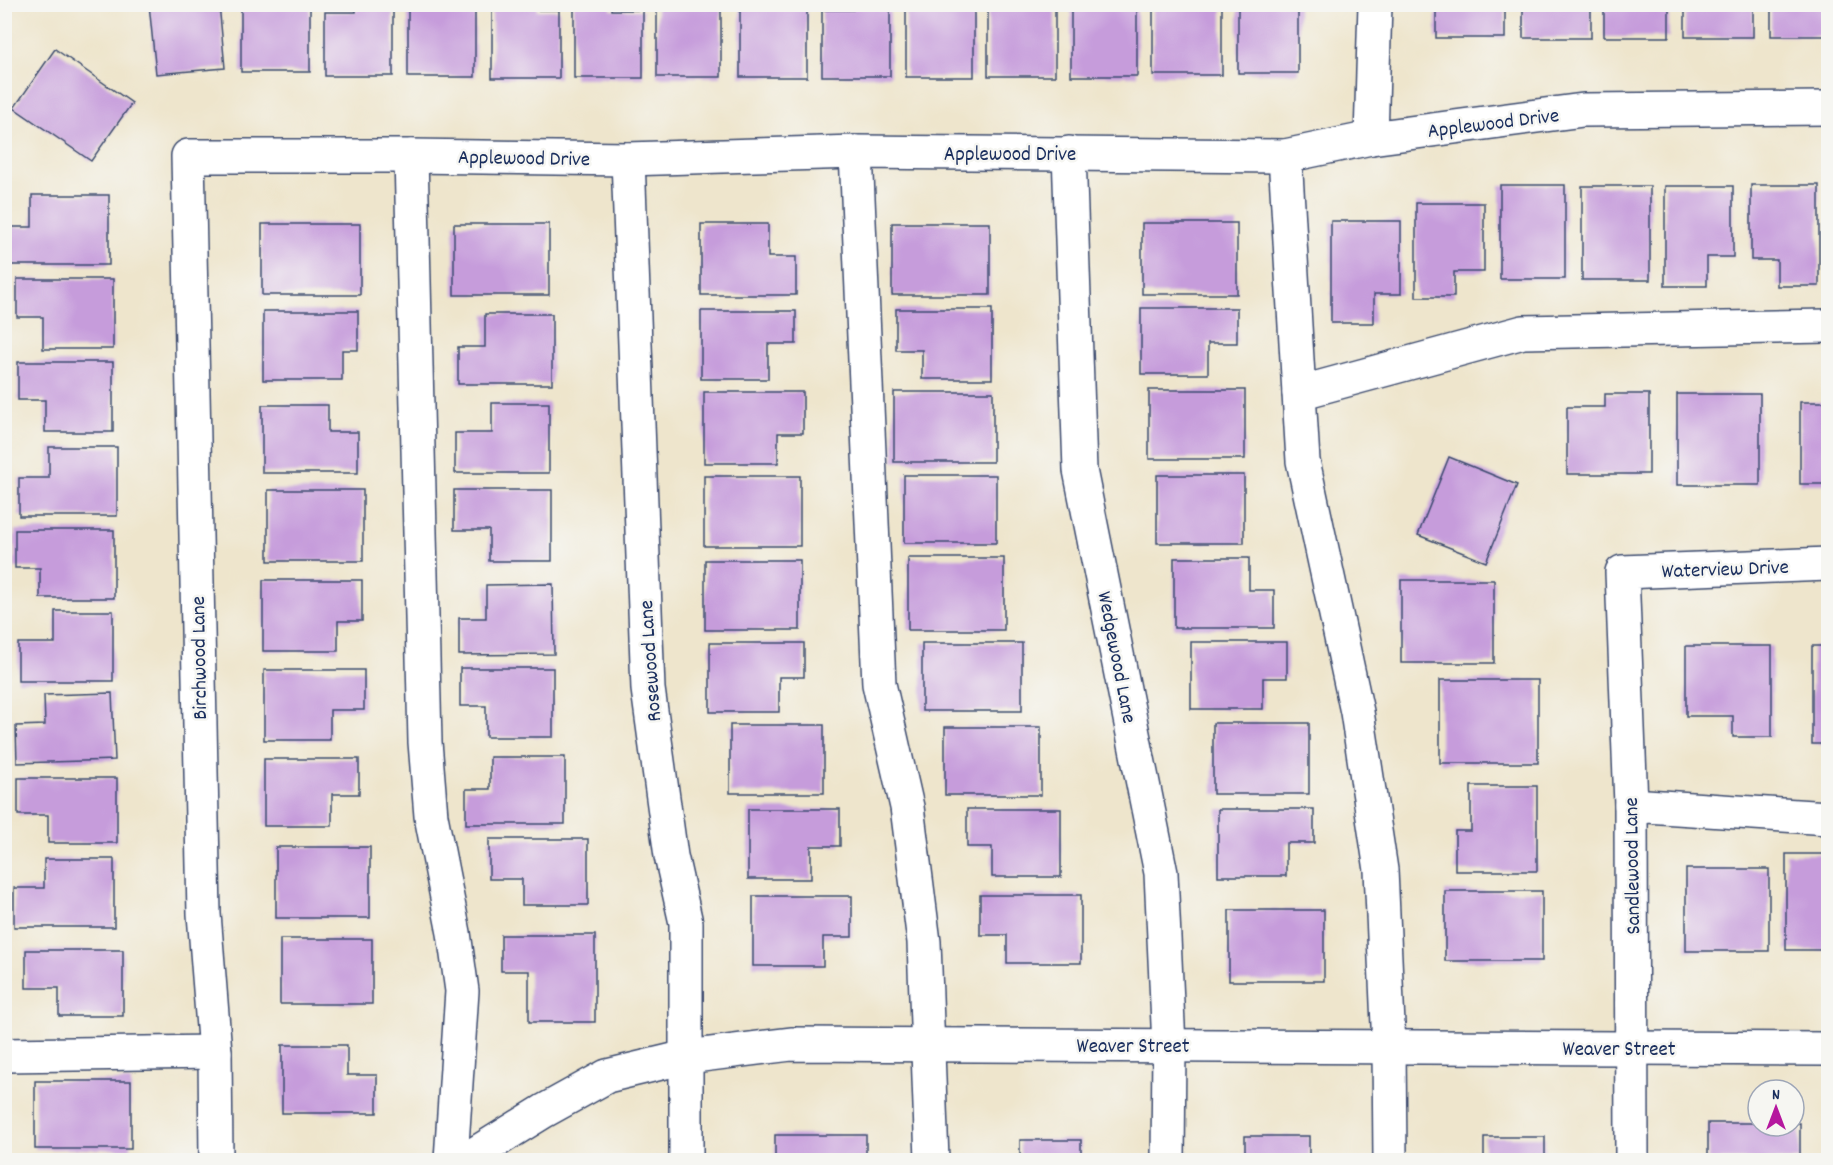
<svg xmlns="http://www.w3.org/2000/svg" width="1833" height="1165" font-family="Dekko,sans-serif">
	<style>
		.building { fill: #c69cdb }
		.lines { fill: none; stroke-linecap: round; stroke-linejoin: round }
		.minor-casing { stroke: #3b4a6e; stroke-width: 36 }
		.minor { stroke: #fff; stroke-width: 33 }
		.labels { text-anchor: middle; stroke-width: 5; stroke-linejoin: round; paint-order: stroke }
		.street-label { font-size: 21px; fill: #1b2f5e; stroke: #f6f6f2 }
	</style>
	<rect width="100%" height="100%" fill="#f6f6f2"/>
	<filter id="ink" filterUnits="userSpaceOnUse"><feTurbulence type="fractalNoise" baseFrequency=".0167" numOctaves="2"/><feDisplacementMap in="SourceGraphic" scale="12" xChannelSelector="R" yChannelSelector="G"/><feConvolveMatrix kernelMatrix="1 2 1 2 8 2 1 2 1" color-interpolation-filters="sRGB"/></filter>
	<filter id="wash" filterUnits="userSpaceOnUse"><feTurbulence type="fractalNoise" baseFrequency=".008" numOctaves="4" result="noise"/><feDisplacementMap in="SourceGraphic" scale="24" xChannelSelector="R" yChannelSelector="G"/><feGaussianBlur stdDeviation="1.35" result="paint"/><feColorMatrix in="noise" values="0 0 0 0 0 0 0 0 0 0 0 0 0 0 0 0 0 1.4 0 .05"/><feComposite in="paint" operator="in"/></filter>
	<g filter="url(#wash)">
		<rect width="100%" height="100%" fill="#eee5cc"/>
		<g id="blocks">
			<!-- building -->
			<g class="building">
				<polygon points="149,4 219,4 225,68 156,74"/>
				<polygon points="241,4 310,7 310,72 241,72"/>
				<polygon points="356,4 393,4 393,76 325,76 325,12 356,12"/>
				<rect x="408" y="4" width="67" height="73"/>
				<polygon points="492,4 537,4 537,10 559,10 559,78 492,78"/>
				<polygon points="574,4 611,4 611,10 643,10 643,78 574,78"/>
				<rect x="657" y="4" width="64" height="73"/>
				<polygon points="740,4 781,4 781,8 807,8 807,77 740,77"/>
				<polygon points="853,4 890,4 890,76 822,76 822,10 853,10"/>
				<polygon points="936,4 974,4 974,77 906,77 906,9 936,9"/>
				<rect x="988" y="4" width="67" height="72"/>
				<polygon points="1071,4 1137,7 1137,76 1071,76"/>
				<rect x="1153" y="4" width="69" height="71"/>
				<rect x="1238" y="4" width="60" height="69"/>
				<rect x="1436" y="4" width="69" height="34"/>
				<rect x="1523" y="4" width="68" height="34"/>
				<rect x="1604" y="4" width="65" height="33"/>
				<rect x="1685" y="4" width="68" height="33"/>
				<rect x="1771" y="4" width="57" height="32"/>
				<polygon points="55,49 132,103 91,161 14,108"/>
				<rect x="1500" y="185" width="65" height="94"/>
				<polygon points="1751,185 1819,185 1819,286 1777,286 1777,260 1751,260"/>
				<rect x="1582" y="186" width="68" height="94"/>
				<polygon points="1665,186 1733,186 1733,257 1707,257 1707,286 1665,286"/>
				<polygon points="32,195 109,195 109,265 9,265 9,227 32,227"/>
				<polygon points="1416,203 1484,203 1484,272 1454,272 1454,297 1416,297"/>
				<polygon points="1331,221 1401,221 1401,294 1374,294 1374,323 1331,323"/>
				<rect x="892" y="223" width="98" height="72"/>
				<rect x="1142" y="223" width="95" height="71"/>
				<rect x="262" y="224" width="98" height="71"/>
				<rect x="454" y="224" width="95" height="71"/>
				<polygon points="701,224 768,224 768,257 796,257 796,295 701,295"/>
				<polygon points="17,279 113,279 113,349 43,349 43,317 17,317"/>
				<polygon points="1141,308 1237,308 1237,343 1208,343 1208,374 1141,374"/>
				<polygon points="896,309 992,309 992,379 922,379 922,350 896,350"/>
				<polygon points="263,311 358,311 358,350 342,350 342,380 263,380"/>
				<polygon points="701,311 796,311 796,344 768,344 768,379 701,379"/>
				<polygon points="485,314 552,314 552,384 458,384 458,347 485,347"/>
				<polygon points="18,362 113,362 113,432 45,432 45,400 18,400"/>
				<rect x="1149" y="390" width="96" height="69"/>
				<polygon points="704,392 803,392 803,433 778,433 778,463 704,463"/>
				<rect x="894" y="392" width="99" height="70"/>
				<polygon points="1605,394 1649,394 1649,474 1567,474 1567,407 1605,407"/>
				<rect x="1677" y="394" width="83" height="91"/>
				<rect x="1800" y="402" width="28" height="82"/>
				<polygon points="492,403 549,403 549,473 455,473 455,433 492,433"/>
				<polygon points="262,405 328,405 328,432 358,432 358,473 262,473"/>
				<polygon points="49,447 117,447 117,516 19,516 19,478 49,478"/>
				<polygon points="1449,457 1517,485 1486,562 1418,535"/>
				<rect x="904" y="475" width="92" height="68"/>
				<rect x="1157" y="475" width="87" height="68"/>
				<rect x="704" y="476" width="96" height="70"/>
				<rect x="268" y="490" width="95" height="71"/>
				<polygon points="454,490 552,490 552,561 489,561 489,530 454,530"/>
				<polygon points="15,530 114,530 114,598 40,598 40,568 15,568"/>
				<rect x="908" y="558" width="96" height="72"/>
				<polygon points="1174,558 1249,558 1249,590 1274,590 1274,628 1174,628"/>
				<rect x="705" y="560" width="95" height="70"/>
				<polygon points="263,580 362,580 362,621 338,621 338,651 263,651"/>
				<rect x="1401" y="580" width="93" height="83"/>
				<polygon points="553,584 554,654 459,655 459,618 486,618 486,585"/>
				<polygon points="55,611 113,611 113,681 18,681 18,643 55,643"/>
				<polygon points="1191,642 1287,642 1287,678 1263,678 1263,709 1191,709"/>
				<polygon points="710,643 804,643 804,677 779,677 779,712 710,712"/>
				<rect x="922" y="643" width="100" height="68"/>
				<polygon points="1686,646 1772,646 1772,737 1733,737 1733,716 1686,716"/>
				<rect x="1812" y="646" width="16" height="98"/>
				<polygon points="460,668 553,668 553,737 486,737 486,706 460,706"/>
				<polygon points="264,670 364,670 364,710 330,710 330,740 264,740"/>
				<rect x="1440" y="680" width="98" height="83"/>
				<polygon points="112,693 115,760 17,763 16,726 45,725 44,695"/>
				<rect x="1213" y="723" width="96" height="71"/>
				<rect x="730" y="725" width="94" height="68"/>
				<rect x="945" y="727" width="96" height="68"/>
				<polygon points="490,757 565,757 565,824 466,824 466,789 490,789"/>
				<polygon points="264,759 359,759 359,794 332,794 332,826 264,826"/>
				<polygon points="18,778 117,778 117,843 48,843 48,815 18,815"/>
				<polygon points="1471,786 1537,786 1537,871 1455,871 1455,831 1471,831"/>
				<polygon points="748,809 840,809 840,846 811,846 811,879 748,879"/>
				<polygon points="967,809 1061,809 1061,877 992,877 992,847 967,847"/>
				<polygon points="1218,809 1314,809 1314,843 1286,843 1286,876 1218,876"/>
				<polygon points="489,839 588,839 588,905 522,905 522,879 489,879"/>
				<rect x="276" y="847" width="94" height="71"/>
				<rect x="1786" y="854" width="42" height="96"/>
				<polygon points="44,859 114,859 114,927 14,927 14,888 44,888"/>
				<rect x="1686" y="869" width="83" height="82"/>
				<rect x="1445" y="891" width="97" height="70"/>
				<polygon points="980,895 1081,895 1081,963 1007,963 1007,935 980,935"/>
				<polygon points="753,896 852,896 852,937 823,937 823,966 753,966"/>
				<rect x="1229" y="910" width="95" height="71"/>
				<polygon points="501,935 595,935 595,1022 529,1022 529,971 501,971"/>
				<rect x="280" y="939" width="92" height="65"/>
				<polygon points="26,950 123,950 123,1016 59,1016 59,988 26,988"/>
				<polygon points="282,1045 347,1045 347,1075 377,1075 377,1113 282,1113"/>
				<rect x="35" y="1081" width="96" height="68"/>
				<polygon points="1708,1123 1758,1123 1758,1126 1794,1126 1794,1123 1800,1123 1800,1160 1708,1160"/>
				<rect x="775" y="1135" width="91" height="25"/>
				<rect x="1245" y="1136" width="64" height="24"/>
				<rect x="1484" y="1137" width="61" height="23"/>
				<rect x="1020" y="1140" width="61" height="20"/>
			</g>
		</g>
	</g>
	<g filter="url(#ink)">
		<use href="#blocks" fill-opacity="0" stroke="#3b4a6e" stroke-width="1.5"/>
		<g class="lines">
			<!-- minor casing -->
			<g class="minor-casing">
				<g id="minor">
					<polyline points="1371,138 1375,4"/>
					<polyline points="856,152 879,684 907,807 924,942 932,1160"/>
					<polyline points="1069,153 1080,470 1161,873 1169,1046 1168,1160"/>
					<polyline points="411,156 425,742 431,816 454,933 462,991 451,1160"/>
					<polyline points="1285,156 1303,461 1357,712 1381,870 1389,1047 1390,1160"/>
					<polyline points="628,159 648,689 671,856 686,923 686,1160"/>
					<polyline points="1299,393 1523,332 1828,326"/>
					<polyline points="1631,805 1828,818"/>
					<polyline points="4,1053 5,1055 215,1052"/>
					<polyline points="216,1160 215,1052 204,914 188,156 411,156 628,159 856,152 1285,156 1371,138 1583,110 1828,108"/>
					<polyline points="465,1160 544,1111 607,1076 686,1057 791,1044 1828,1049"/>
					<polyline points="1632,1160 1631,805 1622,572 1828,564"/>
				</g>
			</g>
			<!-- minor -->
			<use href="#minor" class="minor"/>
		</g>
	</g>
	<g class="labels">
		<!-- street labels -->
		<g class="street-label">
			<text transform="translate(1493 122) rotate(-7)" y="7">Applewood Drive</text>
			<text x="1010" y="160">Applewood Drive</text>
			<text transform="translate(524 157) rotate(1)" y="7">Applewood Drive</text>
			<text transform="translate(1725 568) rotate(-2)" y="7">Waterview Drive</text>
			<text transform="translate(1118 657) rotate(79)" y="7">Wedgewood Lane</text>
			<text transform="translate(198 658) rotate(-91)" y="7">Birchwood Lane</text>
			<text transform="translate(649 661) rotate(-94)" y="7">Rosewood Lane</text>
			<text transform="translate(1631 866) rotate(-91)" y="7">Sandlewood Lane</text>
			<text x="1133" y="1052">Weaver Street</text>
			<text x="1619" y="1055">Weaver Street</text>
		</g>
	</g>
	<!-- margin -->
	<rect width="1833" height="1165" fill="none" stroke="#f6f6f2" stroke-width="24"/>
	<!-- north arrow -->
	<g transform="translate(1776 1108)"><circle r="28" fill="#f6f6f2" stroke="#9ea6b7" stroke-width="1.5"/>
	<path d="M0-4.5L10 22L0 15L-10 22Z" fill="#b5179e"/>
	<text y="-9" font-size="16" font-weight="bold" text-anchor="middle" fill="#1b2f5e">N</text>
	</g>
</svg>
